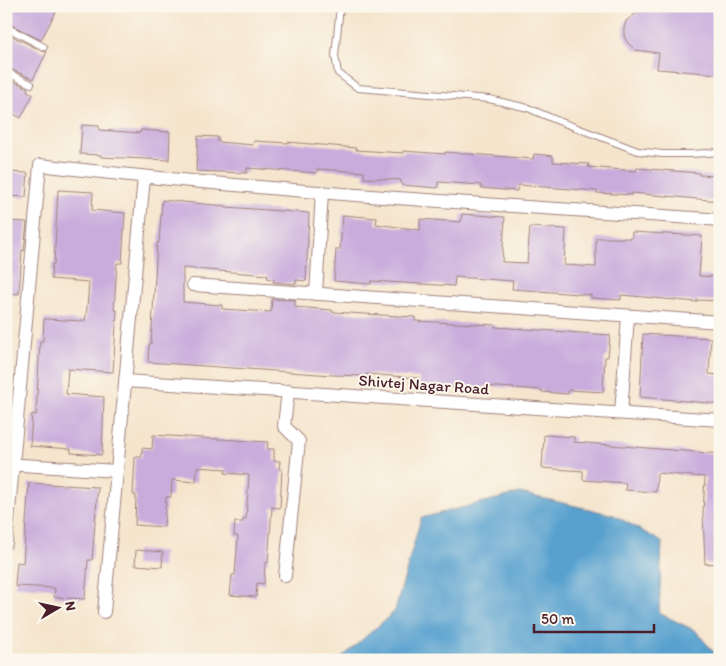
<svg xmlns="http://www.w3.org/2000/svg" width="726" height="666" font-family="Itim,sans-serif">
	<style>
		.water { fill: #58a1cf; stroke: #51607d }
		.building { fill: #c8acdc }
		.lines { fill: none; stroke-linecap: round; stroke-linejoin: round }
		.lane-casing { stroke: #a0827c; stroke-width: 8 }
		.street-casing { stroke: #a0827c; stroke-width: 14 }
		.lane { stroke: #fff; stroke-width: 6 }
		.street { stroke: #fff; stroke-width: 12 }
		.labels { text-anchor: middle; stroke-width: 4; stroke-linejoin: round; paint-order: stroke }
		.street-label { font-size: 16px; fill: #4a1f2b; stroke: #fbf7ec }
	</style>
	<rect width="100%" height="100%" fill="#fbf7ec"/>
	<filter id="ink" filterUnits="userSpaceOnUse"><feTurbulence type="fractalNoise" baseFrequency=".02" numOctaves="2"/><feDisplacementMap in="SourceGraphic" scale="10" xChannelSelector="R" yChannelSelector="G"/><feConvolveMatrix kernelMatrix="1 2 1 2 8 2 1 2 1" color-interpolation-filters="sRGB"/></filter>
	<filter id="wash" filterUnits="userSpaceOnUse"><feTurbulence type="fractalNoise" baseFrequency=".0096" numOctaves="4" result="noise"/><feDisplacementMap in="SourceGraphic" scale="20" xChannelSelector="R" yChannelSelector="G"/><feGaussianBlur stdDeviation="1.12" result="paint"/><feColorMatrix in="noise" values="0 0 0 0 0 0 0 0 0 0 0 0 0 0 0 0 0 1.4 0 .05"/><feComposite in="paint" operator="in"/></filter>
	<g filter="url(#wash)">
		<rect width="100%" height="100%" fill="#f5e5cd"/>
		<!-- water -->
		<polygon class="water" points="520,493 614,515 662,542 659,613 696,631 720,660 339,660 395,611 421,518"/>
		<g id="blocks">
			<!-- building -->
			<g class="building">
				<polygon points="6,6 59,6 41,40 6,22"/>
				<polygon points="646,6 720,6 720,74 657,69 659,53 635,50 627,42 624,36 624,28 626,21"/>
				<polygon points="6,33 42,51 47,52 33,79 6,67"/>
				<polygon points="6,78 28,88 27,91 33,94 21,118 6,110"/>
				<polygon points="82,125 99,126 99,130 140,133 141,130 170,132 169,160 101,157 101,155 80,154"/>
				<polygon points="198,136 218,137 218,142 253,145 254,141 288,143 288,142 356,148 356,150 403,153 403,151 445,154 445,152 533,159 534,154 553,156 553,162 589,164 588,167 636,171 637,168 699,173 699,175 720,176 720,201 632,193 632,195 597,193 597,191 518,185 517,191 481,188 481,185 438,182 438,188 401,185 401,180 364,178 364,172 317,169 317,173 247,168 247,173 196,171"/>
				<polygon points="6,172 28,173 26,197 6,196"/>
				<polygon points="58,190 93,192 92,210 125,213 122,263 117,263 114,310 117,310 113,372 68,369 66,394 104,397 102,455 71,453 71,449 30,446 32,414 36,415 40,341 43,341 44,319 85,321 87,308 89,282 51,279 52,264 54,264"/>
				<polygon points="162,200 226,206 226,207 309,213 306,281 296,280 296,284 273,282 274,279 267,278 268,275 183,268 183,302 222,305 222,309 271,312 272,299 295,300 295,307 332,310 332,312 415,317 415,321 495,325 495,327 610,335 608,357 605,357 603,392 568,390 568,394 542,392 542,390 484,386 483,390 419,385 419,378 366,374 366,376 332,375 148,362 149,344 151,344 157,243 159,243"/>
				<polygon points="462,214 505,217 502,262 527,263 530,227 566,229 564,265 596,267 596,238 632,238 632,232 702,236 699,276 720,277 720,301 697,300 697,302 621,295 621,300 591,298 591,295 512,289 513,281 455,277 454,286 371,281 371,284 334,281 336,249 340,249 343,215 377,218 376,224 420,230 420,219 461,222"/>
				<polygon points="6,221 27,222 24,251 22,250 19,294 6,293"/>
				<polygon points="643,334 711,338 709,374 720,375 720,404 640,397"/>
				<polygon points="153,435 268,442 267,449 274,449 274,461 280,461 279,469 282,469 280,508 272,507 268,563 265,563 264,584 257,583 256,597 230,595 232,575 235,575 238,536 234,536 235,522 243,522 243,519 246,519 249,475 225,473 226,469 197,467 196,482 172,480 171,497 166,497 164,527 135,525 136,495 133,495 135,457 142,457 142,448 152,449"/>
				<polygon points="544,435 574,437 574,442 720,454 720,563 705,564 703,513 705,477 657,473 656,492 625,490 626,483 583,480 583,471 542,468"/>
				<polygon points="29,483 98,487 92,560 88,560 85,599 54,597 55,588 15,586 17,562 23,563"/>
				<polygon points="136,550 163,552 162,567 135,565"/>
			</g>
		</g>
	</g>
	<g filter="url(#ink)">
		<use href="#blocks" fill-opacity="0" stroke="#a0827c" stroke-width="1"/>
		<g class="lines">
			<!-- lane casing -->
			<g class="lane-casing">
				<g id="lane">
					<polyline points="340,6 335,56 338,73 358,88 489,99 528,108 556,120 638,151 662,154 692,154 720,152"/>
					<polyline points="6,27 44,47"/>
					<polyline points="6,72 31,84"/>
				</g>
			</g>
			<!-- street casing -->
			<g class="street-casing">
				<g id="street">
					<polyline points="193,285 720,322"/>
					<polyline points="316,294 322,192"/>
					<polyline points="125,381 720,420"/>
					<polyline points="621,413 628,316"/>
					<polyline points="6,464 117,471"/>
					<path d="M6,543L40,165C266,192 493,204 720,220"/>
					<polyline points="285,576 299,441 284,426 288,391"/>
					<polyline points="104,612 144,177"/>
				</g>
			</g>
			<!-- lane -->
			<use href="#lane" class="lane"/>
			<!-- street -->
			<use href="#street" class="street"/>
		</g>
	</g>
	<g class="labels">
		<!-- street labels -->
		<g class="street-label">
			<text transform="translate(424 384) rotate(4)" y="6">Shivtej Nagar Road</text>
		</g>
	</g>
	<!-- margin -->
	<rect width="726" height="666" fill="none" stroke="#fbf7ec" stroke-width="25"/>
	<!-- north arrow -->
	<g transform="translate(58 608) rotate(81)" stroke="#fbf7ec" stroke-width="4" paint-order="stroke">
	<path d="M0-4L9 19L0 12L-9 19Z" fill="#4a1f2b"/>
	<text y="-8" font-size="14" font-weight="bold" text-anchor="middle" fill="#4a1f2b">N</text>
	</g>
	<!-- scale -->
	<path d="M534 624v8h120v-8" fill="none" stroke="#4a1f2b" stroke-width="2.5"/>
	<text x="541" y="624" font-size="15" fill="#4a1f2b" stroke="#fbf7ec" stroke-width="4" paint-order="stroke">50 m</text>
</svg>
